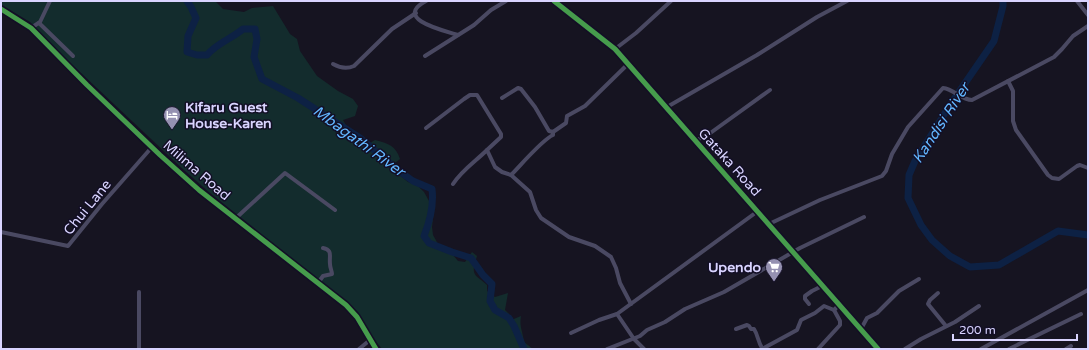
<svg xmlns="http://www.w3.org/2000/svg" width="1089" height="350" font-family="'Varela Round',sans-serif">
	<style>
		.green { fill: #132c2d }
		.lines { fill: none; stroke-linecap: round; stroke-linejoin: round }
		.river { stroke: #0d2144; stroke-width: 7 }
		.street { stroke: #4a4962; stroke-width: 4 }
		.secondary { stroke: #575674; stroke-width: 5.5 }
		.cycleway-casing { stroke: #130f26; stroke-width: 8 }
		.cycleway { stroke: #469c4c; stroke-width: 5 }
		.labels { text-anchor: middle; stroke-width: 3; stroke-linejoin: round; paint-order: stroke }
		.poi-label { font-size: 14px; font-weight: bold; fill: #d9d4ff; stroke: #130f26; text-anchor: start }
		.street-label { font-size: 14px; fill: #d9d4ff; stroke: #130f26 }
		.water-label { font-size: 15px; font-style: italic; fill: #62b6ff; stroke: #130f26 }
	</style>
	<rect width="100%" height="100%" fill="#161421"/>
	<!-- green -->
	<path class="green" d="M1,1H215L223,9L244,12L252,8L273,6L290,34L297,39L300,51L317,76L338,91L353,99L358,106L355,116L343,120L353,138L365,146L375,140C388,143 396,146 400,159L390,167L408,182L418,186L424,192L434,210L432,227L433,235L438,244L448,249L458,261L465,262L472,252L477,256C471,276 473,273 487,285V291L495,297L508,293L505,310L509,314V321L521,316C519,327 523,332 524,342L533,349H382L370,334L358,312L350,305L210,193L184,170L63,56L30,22L1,5Z"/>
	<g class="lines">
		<!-- river -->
		<g class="river">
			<path d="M187,1L191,7L196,18L188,36L187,52L197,55H207C217,43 231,39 243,29H255L257,39L254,57L262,79L298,98L360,138L399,171L413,181L432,189C434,205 430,221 424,236L429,243L452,252L471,258L483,275L492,284L490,301L495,310L509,318L514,326L524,349"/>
			<polyline points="1003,1 1003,6 994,41 950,105 915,161 909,175 908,198 921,225 932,240 950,256 970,267 999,265 1058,231 1088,235"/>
		</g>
		<!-- street -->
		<g class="street">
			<path d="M426,1C392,19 445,31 458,35"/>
			<polyline points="1077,1 1088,15"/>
			<polyline points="1,9 31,28 87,85 160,155 199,190 346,305 357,317 376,349"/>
			<polyline points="39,23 73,56"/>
			<polyline points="31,28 40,22 50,1"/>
			<polyline points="615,49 636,33 671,1"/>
			<polyline points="425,56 474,25 491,10 506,1"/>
			<path d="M333,64C340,68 347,69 354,66L392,29L416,13"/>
			<polyline points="1008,81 1013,91 1013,121 1016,130 1048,175 1052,178 1059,179 1077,166 1080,165 1088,168"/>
			<polyline points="502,98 518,88 521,89 535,107 549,131 553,132 566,123 567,116 585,106 628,64"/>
			<polyline points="667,107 757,55 817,17 847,1"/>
			<polyline points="426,128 464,99 470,95 477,95 501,134 501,137 487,150"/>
			<polyline points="695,141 709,134 770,90"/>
			<path d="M511,175C520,166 543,139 553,135V132"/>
			<path d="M453,184C462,170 476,161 487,150L495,167L502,172L511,175L530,192L536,210L541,218L569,237L595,246L611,257L616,268L620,283L631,304"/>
			<polyline points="236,218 285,173 335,210"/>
			<path d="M769,224L820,200L882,176L886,171L892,154L908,127L943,88C954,89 961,100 972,100L1054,57L1062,49L1073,36L1088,26"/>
			<polyline points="1,232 68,246 102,204 152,147"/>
			<path d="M318,283L323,276L332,274C332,271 330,268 330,264C329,256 333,250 323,248"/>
			<polyline points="938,293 930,300 928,304 946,326"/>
			<polyline points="809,304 805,299 805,296 812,291 822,286"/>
			<path d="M736,329L747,325L749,326L751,329H754C758,335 758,342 762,348"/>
			<polyline points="861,329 867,318 877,313 899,291 919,279"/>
			<polyline points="571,333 599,320 617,314"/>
			<polyline points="139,349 139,292"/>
			<polyline points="359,349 370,340"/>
			<polyline points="607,349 640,336 647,330 665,322 685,309 724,292 800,248 864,217"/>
			<polyline points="644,349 634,339 617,314 758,211"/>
			<polyline points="762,349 797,330 801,320 815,313 824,306 834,310 839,305"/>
			<polyline points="818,349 840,325 840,321 834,310"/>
			<polyline points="905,349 921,339 955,322 979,306"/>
			<polyline points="981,349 1088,290"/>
			<polyline points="1009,349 1081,314"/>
			<polyline points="1066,349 1071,346"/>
		</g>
		<!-- secondary -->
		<polyline class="secondary" points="554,1 615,49 878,349"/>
		<!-- cycleway casing -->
		<g class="cycleway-casing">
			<g id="cycleway">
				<polyline points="554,1 615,49 878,349"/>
				<polyline points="1,9 31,28 87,85 160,155 199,190 346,305 357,317 376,349"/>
			</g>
		</g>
		<!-- cycleway -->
		<use href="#cycleway" class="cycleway"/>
	</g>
	<!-- icons -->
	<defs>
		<g id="hotel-pin" transform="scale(0.9)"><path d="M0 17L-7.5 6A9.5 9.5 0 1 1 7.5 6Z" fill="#9591b1" stroke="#130f26"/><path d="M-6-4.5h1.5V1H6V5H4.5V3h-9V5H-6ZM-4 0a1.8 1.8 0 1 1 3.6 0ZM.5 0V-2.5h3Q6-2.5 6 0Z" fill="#fff"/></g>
		<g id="supermarket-pin" transform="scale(0.9)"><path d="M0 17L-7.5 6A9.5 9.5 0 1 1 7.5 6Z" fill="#9591b1" stroke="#130f26"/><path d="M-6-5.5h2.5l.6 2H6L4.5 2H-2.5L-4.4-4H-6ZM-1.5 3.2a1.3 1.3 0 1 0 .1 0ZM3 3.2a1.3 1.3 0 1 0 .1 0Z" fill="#fff"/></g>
	</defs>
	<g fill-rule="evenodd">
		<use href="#hotel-pin" x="172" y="115"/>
		<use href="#supermarket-pin" x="774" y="267"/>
	</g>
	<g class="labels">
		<!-- poi labels -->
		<g class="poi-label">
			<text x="185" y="112">Kifaru Guest<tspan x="185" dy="16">House-Karen</tspan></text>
			<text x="761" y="272" text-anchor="end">Upendo</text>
		</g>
		<!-- street labels -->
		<g class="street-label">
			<text transform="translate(730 162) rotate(48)" y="5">Gataka Road</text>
			<text transform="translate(197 170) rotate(41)" y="5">Milima Road</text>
			<text transform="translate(87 207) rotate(-51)" y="5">Chui Lane</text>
		</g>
		<!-- water labels -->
		<g class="water-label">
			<text transform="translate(941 123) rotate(-57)" y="5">Kandisi River</text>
			<text transform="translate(359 141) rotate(36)" y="5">Mbagathi River</text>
		</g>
	</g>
	<!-- border -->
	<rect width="1089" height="350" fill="none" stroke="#d9d4ff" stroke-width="4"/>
	<!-- scale -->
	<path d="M953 334v6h124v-6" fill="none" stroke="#d9d4ff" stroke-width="2"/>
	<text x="959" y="334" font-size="12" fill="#d9d4ff" stroke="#130f26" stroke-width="3" paint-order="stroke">200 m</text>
</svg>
